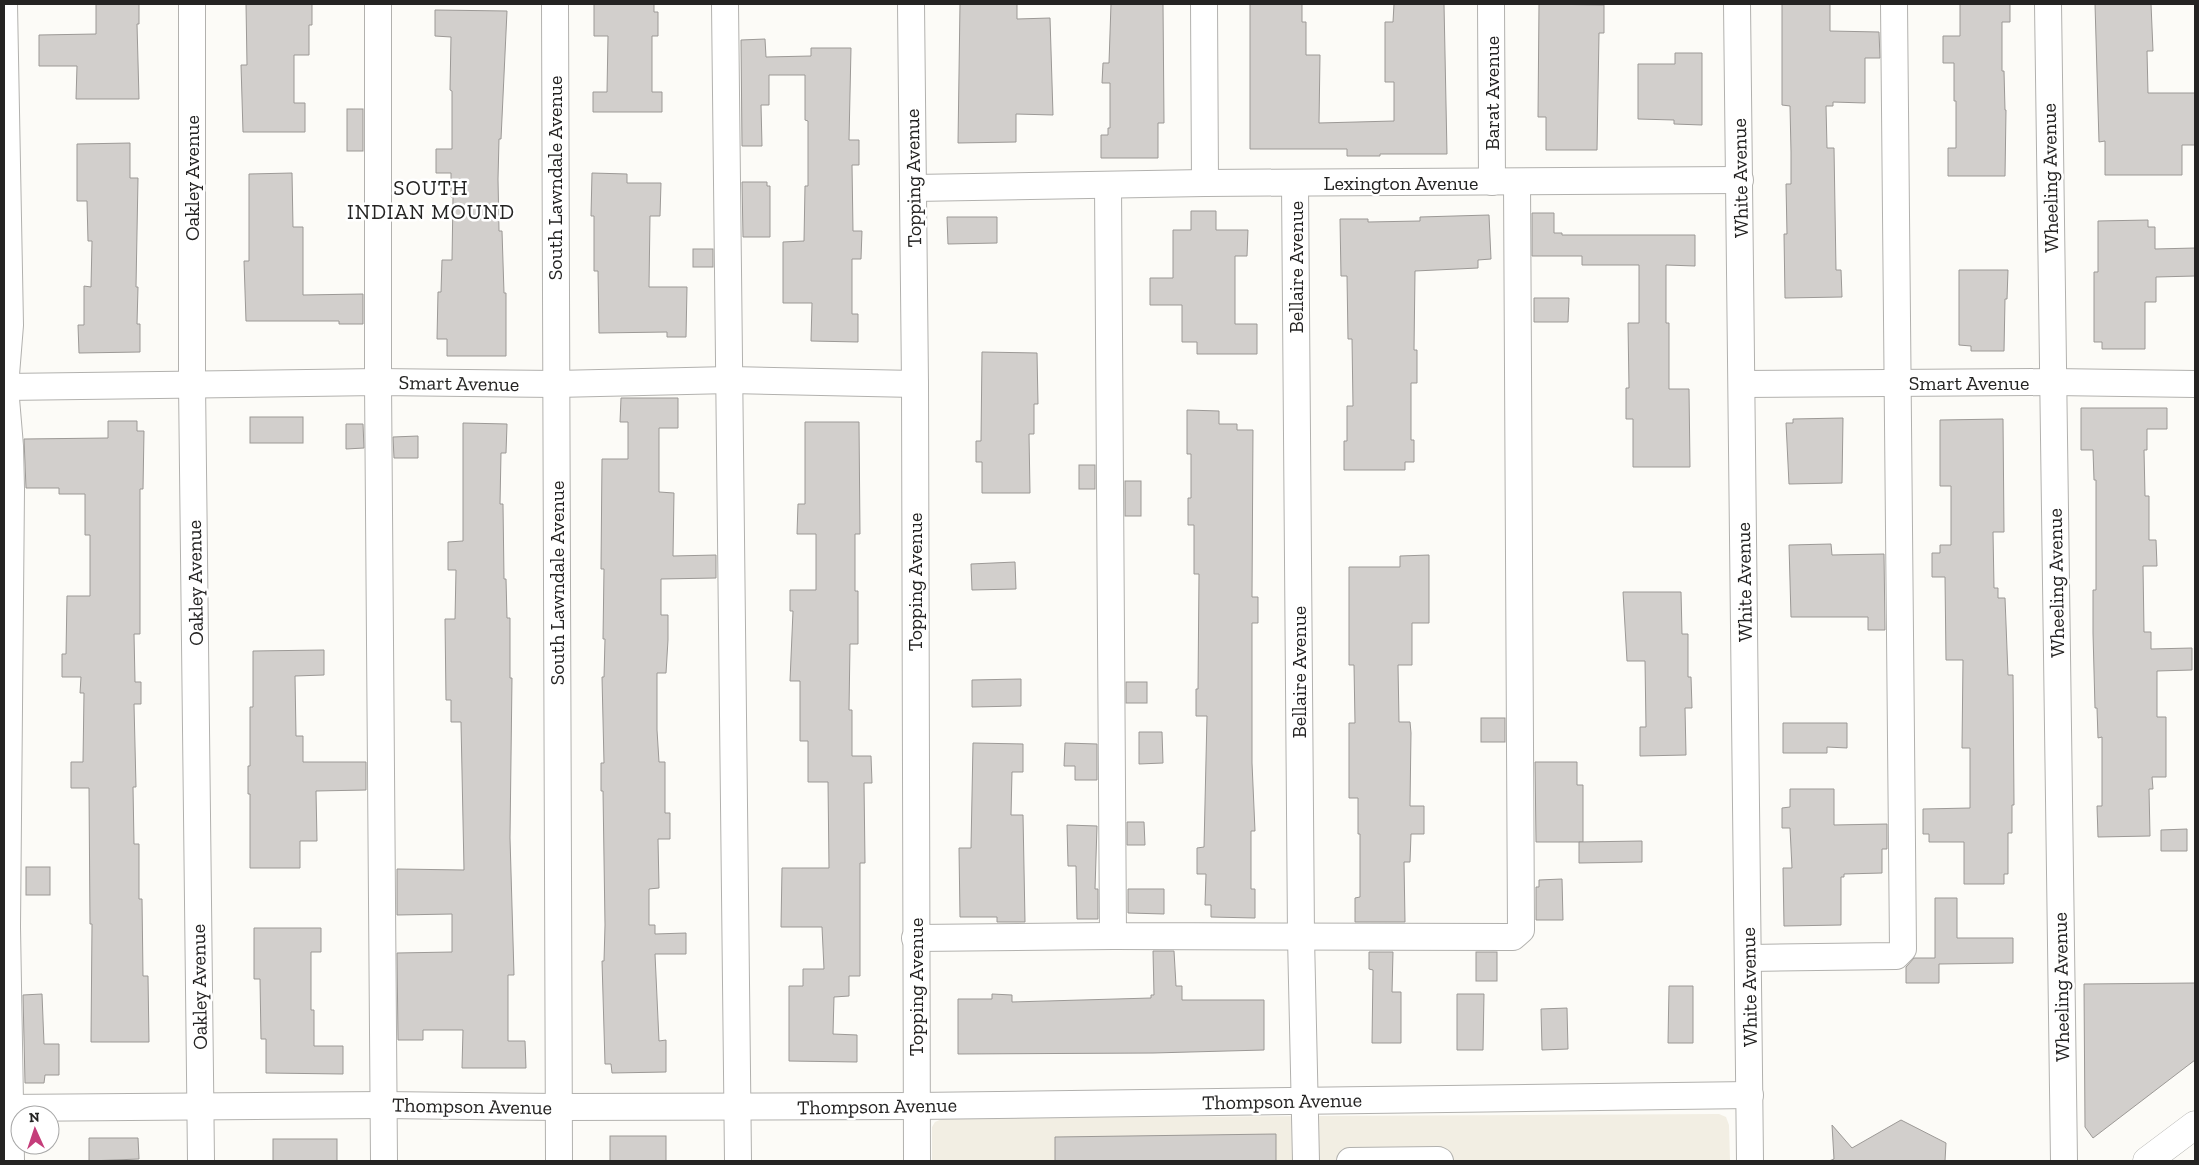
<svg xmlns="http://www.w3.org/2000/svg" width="2199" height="1165" font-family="'Zilla Slab',serif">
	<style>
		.built { fill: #f2eee3 }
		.building { fill: #d2cfcc; stroke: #9c9996 }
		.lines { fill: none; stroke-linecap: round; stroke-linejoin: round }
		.minor-casing { stroke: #b2b1ae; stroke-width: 28 }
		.major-casing { stroke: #b2b1ae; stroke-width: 29 }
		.minor { stroke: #fff; stroke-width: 26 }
		.major { stroke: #fff; stroke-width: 28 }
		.labels { text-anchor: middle; stroke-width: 5; stroke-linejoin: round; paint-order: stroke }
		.street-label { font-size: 20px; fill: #242322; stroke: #fff }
		.neighbourhood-label { font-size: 21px; letter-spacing: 1px; fill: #242322; stroke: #fff }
	</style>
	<rect width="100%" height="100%" fill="#fcfbf7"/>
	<!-- built -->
	<polygon class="built" points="1719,1114 1726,1117 1729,1125 1730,1161 932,1161 932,1127 935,1122 944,1118"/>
	<!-- building -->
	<g class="building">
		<polygon points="96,4 139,4 139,24 137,24 139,99 76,99 77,66 39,66 39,35 96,34"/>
		<polygon points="246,4 312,4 312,25 309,25 309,55 294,55 294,103 305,103 305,132 243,132 241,65 247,65"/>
		<polygon points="594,4 654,4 654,12 658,12 658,36 652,36 652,92 662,92 662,112 593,112 593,92 607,92 608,36 594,36"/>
		<polygon points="960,4 1017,4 1017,19 1050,18 1053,115 1016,114 1016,142 958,143"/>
		<polygon points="1111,4 1163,4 1164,123 1158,123 1158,158 1101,158 1101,135 1108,135 1108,128 1110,128 1110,83 1102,83 1103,63 1109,63"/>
		<polygon points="1250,4 1302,4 1302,22 1306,22 1306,55 1320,55 1319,123 1394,121 1394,82 1385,82 1385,22 1393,22 1394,4 1444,4 1447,154 1380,154 1380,156 1347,156 1347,149 1250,149"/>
		<polygon points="1539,4 1604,5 1604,33 1599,33 1597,150 1546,150 1546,117 1538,117"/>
		<polygon points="1782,4 1830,4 1830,31 1879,32 1880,58 1865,58 1865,103 1833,102 1833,106 1826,106 1827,148 1834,148 1836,270 1841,270 1842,297 1785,298 1784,234 1787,234 1786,184 1791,184 1791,152 1790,106 1782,105"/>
		<polygon points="1960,4 2010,4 2010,22 2002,22 2002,71 2004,71 2005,110 2006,110 2005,176 1948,176 1948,148 1956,148 1956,101 1954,101 1954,63 1943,63 1943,36 1960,36"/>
		<polygon points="2095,4 2151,4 2153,51 2147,51 2148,93 2195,93 2195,145 2182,145 2182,175 2105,175 2105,141 2099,142"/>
		<polygon points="435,10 507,11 501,139 499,139 498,179 499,231 502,231 504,293 506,293 506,356 447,356 447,339 437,339 438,292 441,292 442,260 452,260 453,197 451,197 451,173 436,173 436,149 452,149 452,91 450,90 451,37 435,36"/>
		<polygon points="765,39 766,57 811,56 811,48 851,48 849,140 859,140 859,165 852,165 853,231 862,231 861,259 852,259 852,314 858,314 858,342 811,341 812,303 783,303 783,242 804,241 805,186 808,186 808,121 805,120 805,75 769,75 769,105 761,105 762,146 742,146 741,40"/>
		<polygon points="1675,53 1702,53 1702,125 1674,124 1674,120 1638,119 1638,64 1675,64"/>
		<rect x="347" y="109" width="16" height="42"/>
		<polygon points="130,143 130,178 138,178 136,287 138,287 137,324 140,324 140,352 79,353 78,325 84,325 84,286 91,287 92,241 88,241 87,201 77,201 77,144"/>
		<polygon points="292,173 293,227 303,227 303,295 363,294 363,324 339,324 339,321 246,321 244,261 249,261 249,174"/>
		<polygon points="592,173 627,174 627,183 661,183 660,216 650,216 649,287 687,287 686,337 667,337 667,332 599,333 598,271 594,271 594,216 591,216"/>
		<polygon points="742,182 767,182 767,186 770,186 770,237 743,237"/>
		<polygon points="1191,211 1216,211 1216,230 1248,230 1247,256 1235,256 1235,324 1257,324 1257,354 1197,354 1197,342 1182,342 1182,305 1150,305 1150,278 1173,278 1173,230 1191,230"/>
		<polygon points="1532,213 1554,213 1554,233 1562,233 1562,235 1695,235 1695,266 1666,265 1666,323 1669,323 1669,389 1689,389 1690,467 1633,467 1633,419 1626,419 1626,388 1629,388 1628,323 1639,323 1639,265 1582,265 1582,256 1532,256"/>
		<polygon points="1489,215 1491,259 1478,260 1478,268 1415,271 1414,350 1417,350 1417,383 1411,383 1411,440 1414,440 1414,462 1405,462 1405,470 1344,470 1344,441 1347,441 1347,406 1353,406 1352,339 1348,339 1347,276 1341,276 1340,219 1368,219 1368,222 1420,221 1420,217"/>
		<polygon points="947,217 997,217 997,243 948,244"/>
		<polygon points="2148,220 2148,227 2155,227 2155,249 2195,248 2195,276 2156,277 2156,302 2145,302 2145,349 2102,349 2102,342 2094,342 2094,272 2098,272 2098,221"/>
		<rect x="693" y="249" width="20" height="18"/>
		<polygon points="1959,270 2008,270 2007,299 2005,299 2004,351 1971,351 1971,346 1959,345"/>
		<polygon points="1534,298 1569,298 1568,322 1534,322"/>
		<polygon points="982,352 1037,353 1038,404 1034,404 1034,434 1029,434 1030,493 982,493 982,462 976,462 976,441 981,441"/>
		<polygon points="621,398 678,398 678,428 659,428 659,492 674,493 673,556 716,555 716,578 661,579 661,615 668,615 668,640 666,673 657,673 657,730 659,762 665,762 665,813 670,813 670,839 658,839 659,888 649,889 649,925 655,925 655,934 686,933 686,954 655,954 659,1041 666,1040 666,1072 612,1073 611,1064 605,1064 602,961 604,961 605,925 603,791 601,791 601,763 604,763 602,677 604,677 605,639 603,639 604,569 601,569 602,459 628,459 628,422 620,422"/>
		<polygon points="2081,408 2167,408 2167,429 2147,429 2147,450 2144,450 2145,496 2149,496 2149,540 2156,540 2157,566 2143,566 2144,632 2151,632 2151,649 2192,648 2192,670 2157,671 2157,717 2166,717 2166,777 2152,777 2153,789 2149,789 2150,836 2098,837 2097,806 2102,806 2102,737 2098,738 2097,708 2095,708 2093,633 2093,590 2096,590 2096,480 2094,480 2093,450 2081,450"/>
		<polygon points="1187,410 1219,411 1219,424 1237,424 1237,430 1253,430 1252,597 1258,597 1258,623 1252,623 1252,763 1255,831 1251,831 1251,889 1255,889 1255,918 1211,917 1211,905 1205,905 1206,874 1197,874 1197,848 1204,847 1207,716 1196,716 1196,689 1198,689 1199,574 1194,574 1194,525 1188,525 1188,498 1191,498 1191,454 1187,454"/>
		<rect x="250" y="417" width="53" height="26"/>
		<polygon points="1843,418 1842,483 1789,484 1786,423 1793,423 1793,419"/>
		<polygon points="2003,419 2004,532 1993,532 1994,588 1998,588 1998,598 2005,598 2008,675 2013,675 2014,805 2012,805 2012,833 2008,833 2008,874 2004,874 2004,884 1964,884 1964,842 1929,842 1929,834 1923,834 1923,809 1970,808 1970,748 1962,748 1963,660 1946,660 1945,577 1932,577 1932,553 1940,553 1940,545 1951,545 1951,486 1940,486 1940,420"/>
		<polygon points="108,421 137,421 137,431 144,431 143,489 140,489 140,634 134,634 135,682 141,682 141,704 134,704 136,787 133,787 134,844 139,844 139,899 142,899 143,976 148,976 149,1042 91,1042 92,924 90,924 89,788 71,788 71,762 83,762 84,693 80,693 81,677 62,677 62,654 66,654 67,596 90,596 90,535 85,535 85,494 59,494 59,488 26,488 24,439 108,438"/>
		<polygon points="805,422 859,422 860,534 855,534 855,591 858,591 858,644 850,644 849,710 852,710 852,756 871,756 872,783 864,783 865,863 860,863 860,976 849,976 849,996 834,997 833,1034 857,1035 857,1062 789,1061 789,986 803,986 803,969 824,969 822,927 781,927 782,868 829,868 828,782 808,782 808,741 800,741 800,681 790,681 793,611 790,611 790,590 816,590 816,534 797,534 798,504 805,504"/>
		<polygon points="463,423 507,424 506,453 501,453 500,504 503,504 504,579 506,579 507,618 510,618 510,678 512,678 510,838 514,975 508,975 508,1041 525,1041 526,1068 462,1068 463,1030 423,1030 423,1040 398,1040 397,953 452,952 452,914 397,915 397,869 464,870 461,722 451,722 451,700 446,700 445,619 455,619 456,570 448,570 448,542 463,541"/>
		<polygon points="346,424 363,424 364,448 346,449"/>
		<polygon points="418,436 418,458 394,458 393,437"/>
		<rect x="1079" y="465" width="16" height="24"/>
		<rect x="1125" y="481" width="16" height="35"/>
		<polygon points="1831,544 1832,555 1884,554 1885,630 1868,630 1868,617 1791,617 1789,545"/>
		<polygon points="1429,555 1429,623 1412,623 1412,665 1398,665 1399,722 1410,722 1411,733 1410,806 1424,806 1424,834 1411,834 1410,862 1404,862 1405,922 1355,922 1355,898 1360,897 1360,834 1358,834 1358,798 1349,798 1349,723 1355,723 1354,665 1349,665 1349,567 1400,567 1400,556"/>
		<polygon points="1015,562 1016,589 972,590 971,564"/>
		<polygon points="1623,592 1681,592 1682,634 1688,634 1688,677 1691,677 1692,708 1685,708 1686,755 1640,756 1640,727 1646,727 1645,661 1627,661"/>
		<polygon points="324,650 324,675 295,676 296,736 303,736 303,762 366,762 366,790 316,791 317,841 300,841 300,868 250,868 250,794 248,794 248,766 250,766 250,707 253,707 253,651"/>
		<polygon points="1021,679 1021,706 972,707 972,680"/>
		<rect x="1126" y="682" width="21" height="21"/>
		<rect x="1481" y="718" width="24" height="24"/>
		<polygon points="1783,723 1847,723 1847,748 1827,747 1827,753 1783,753"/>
		<polygon points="1139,732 1162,732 1163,763 1139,764"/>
		<polygon points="973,743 1023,744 1023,772 1012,772 1011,815 1023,815 1025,922 997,922 997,917 960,917 959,848 971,848"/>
		<polygon points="1065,743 1097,744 1097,780 1075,780 1075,766 1064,766"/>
		<polygon points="1535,762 1577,762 1577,785 1583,785 1583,842 1536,842"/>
		<polygon points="1790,789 1834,789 1834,825 1887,824 1887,849 1882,849 1882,873 1844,874 1844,877 1841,877 1841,925 1784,926 1783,868 1792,868 1790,828 1782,828 1782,808 1790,807"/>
		<polygon points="1127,822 1144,822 1145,845 1127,845"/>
		<polygon points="1067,825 1097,826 1095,889 1098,889 1098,919 1077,919 1076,866 1068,866"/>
		<polygon points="2187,829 2187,851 2161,851 2161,830"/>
		<polygon points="1642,841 1642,862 1579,863 1579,842"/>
		<rect x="26" y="867" width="24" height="28"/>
		<polygon points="1562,879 1563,920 1536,920 1536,887 1539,887 1539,880"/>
		<polygon points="1128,889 1164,889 1164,914 1128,913"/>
		<polygon points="1935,898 1957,898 1957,938 2013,938 2013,963 1939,964 1939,983 1906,983 1906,967 1914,958 1935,958"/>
		<polygon points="254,928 321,928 321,952 311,952 311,1010 314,1010 314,1046 343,1046 343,1074 266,1073 266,1039 261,1039 260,979 254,979"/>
		<polygon points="1153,951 1174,951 1176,986 1182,986 1182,1000 1264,1000 1264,1050 1153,1053 958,1054 958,999 992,999 992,994 1012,995 1012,1002 1151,998 1151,995 1154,995"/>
		<polygon points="1369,952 1393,952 1392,992 1401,992 1401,1043 1372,1043 1373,970 1369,969"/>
		<rect x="1476" y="952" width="21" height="29"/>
		<polygon points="2195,983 2195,1060 2093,1138 2085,1127 2084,984"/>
		<polygon points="1669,986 1693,986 1693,1043 1668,1043"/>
		<polygon points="42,994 44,1044 59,1044 59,1075 45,1075 44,1083 25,1083 23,995"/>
		<polygon points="1457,994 1484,994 1483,1050 1457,1050"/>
		<polygon points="1567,1008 1568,1049 1542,1050 1541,1009"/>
		<polygon points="1901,1120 1946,1143 1945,1161 1829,1161 1834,1159 1832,1125 1852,1148"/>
		<polygon points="1276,1134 1276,1161 1055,1161 1055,1137"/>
		<rect x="610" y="1136" width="56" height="25"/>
		<polygon points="89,1138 138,1138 139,1159 89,1161"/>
		<rect x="273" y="1139" width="64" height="22"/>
	</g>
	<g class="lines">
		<!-- minor casing -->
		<g class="minor-casing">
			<g id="minor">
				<polyline points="4,4 10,325 5,387 10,446 11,489 7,927 11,1161"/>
				<polyline points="192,4 192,383 201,1161"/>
				<polyline points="378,4 378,382 384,1161"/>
				<polyline points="555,4 559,1161"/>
				<polyline points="725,4 738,1161"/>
				<polyline points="911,4 915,384 917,1161"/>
				<polyline points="1204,4 1205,183"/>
				<polyline points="1491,4 1492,182"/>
				<polyline points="1737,4 1750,1161"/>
				<polyline points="2048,4 2064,1161"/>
				<polyline points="1295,183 1301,937 1306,1161"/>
				<polyline points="1108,185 1113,936 1513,937 1521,930 1517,182"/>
				<polyline points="913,188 1205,183 1740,180"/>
				<polyline points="1742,384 2053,382 2195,384"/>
				<polyline points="4,387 378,382 556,384 730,380 915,384"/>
				<polyline points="915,938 1113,936"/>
				<polyline points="1749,958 1896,956 1903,949 1894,4"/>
				<polyline points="4,1108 384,1105 559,1107 916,1106 1750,1095"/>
				<polyline points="1350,1161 1438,1160 1440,1161"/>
			</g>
		</g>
		<!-- major casing -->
		<g class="major-casing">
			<polyline id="major" points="2147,1161 2195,1125"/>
		</g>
		<!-- minor -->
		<use href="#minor" class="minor"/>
		<!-- major -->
		<use href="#major" class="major"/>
	</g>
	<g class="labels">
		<!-- street labels -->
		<g class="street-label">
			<text transform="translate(1492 93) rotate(-90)" y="7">Barat Avenue</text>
			<text transform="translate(192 178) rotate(-90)" y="7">Oakley Avenue</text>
			<text transform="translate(555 178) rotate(-90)" y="7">South Lawndale Avenue</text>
			<text transform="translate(913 178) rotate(-91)" y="7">Topping Avenue</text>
			<text transform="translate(1740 178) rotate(-91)" y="7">White Avenue</text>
			<text transform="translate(2050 178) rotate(-91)" y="7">Wheeling Avenue</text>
			<text x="1401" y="190">Lexington Avenue</text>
			<text transform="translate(1296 267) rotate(-90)" y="7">Bellaire Avenue</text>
			<text transform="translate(459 383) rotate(1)" y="7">Smart Avenue</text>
			<text x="1969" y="390">Smart Avenue</text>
			<text transform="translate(915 582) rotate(-90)" y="7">Topping Avenue</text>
			<text transform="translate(1744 582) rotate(-91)" y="7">White Avenue</text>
			<text transform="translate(195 583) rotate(-91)" y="7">Oakley Avenue</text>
			<text transform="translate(557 583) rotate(-90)" y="7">South Lawndale Avenue</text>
			<text transform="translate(2056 583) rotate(-91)" y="7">Wheeling Avenue</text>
			<text transform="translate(1299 672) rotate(-90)" y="7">Bellaire Avenue</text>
			<text transform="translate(199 987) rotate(-91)" y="7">Oakley Avenue</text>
			<text transform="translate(916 987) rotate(-90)" y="7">Topping Avenue</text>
			<text transform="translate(1749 987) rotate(-91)" y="7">White Avenue</text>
			<text transform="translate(2061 987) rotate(-91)" y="7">Wheeling Avenue</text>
			<text transform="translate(1282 1101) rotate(-1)" y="7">Thompson Avenue</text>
			<text transform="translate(472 1106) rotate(1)" y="7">Thompson Avenue</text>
			<text transform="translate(877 1106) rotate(-1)" y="7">Thompson Avenue</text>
		</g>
		<!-- neighbourhood labels -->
		<g class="neighbourhood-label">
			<text x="431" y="195">SOUTH<tspan x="431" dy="24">INDIAN MOUND</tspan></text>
		</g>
	</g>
	<!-- border -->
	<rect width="2199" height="1165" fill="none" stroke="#242322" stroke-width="10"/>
	<!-- north arrow -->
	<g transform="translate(35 1130) rotate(357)"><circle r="24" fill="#ffffff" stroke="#a7a7a7"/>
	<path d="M0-4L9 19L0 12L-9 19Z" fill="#c53d7a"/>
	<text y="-8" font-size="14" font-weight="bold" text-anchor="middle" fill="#242322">N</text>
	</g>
</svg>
